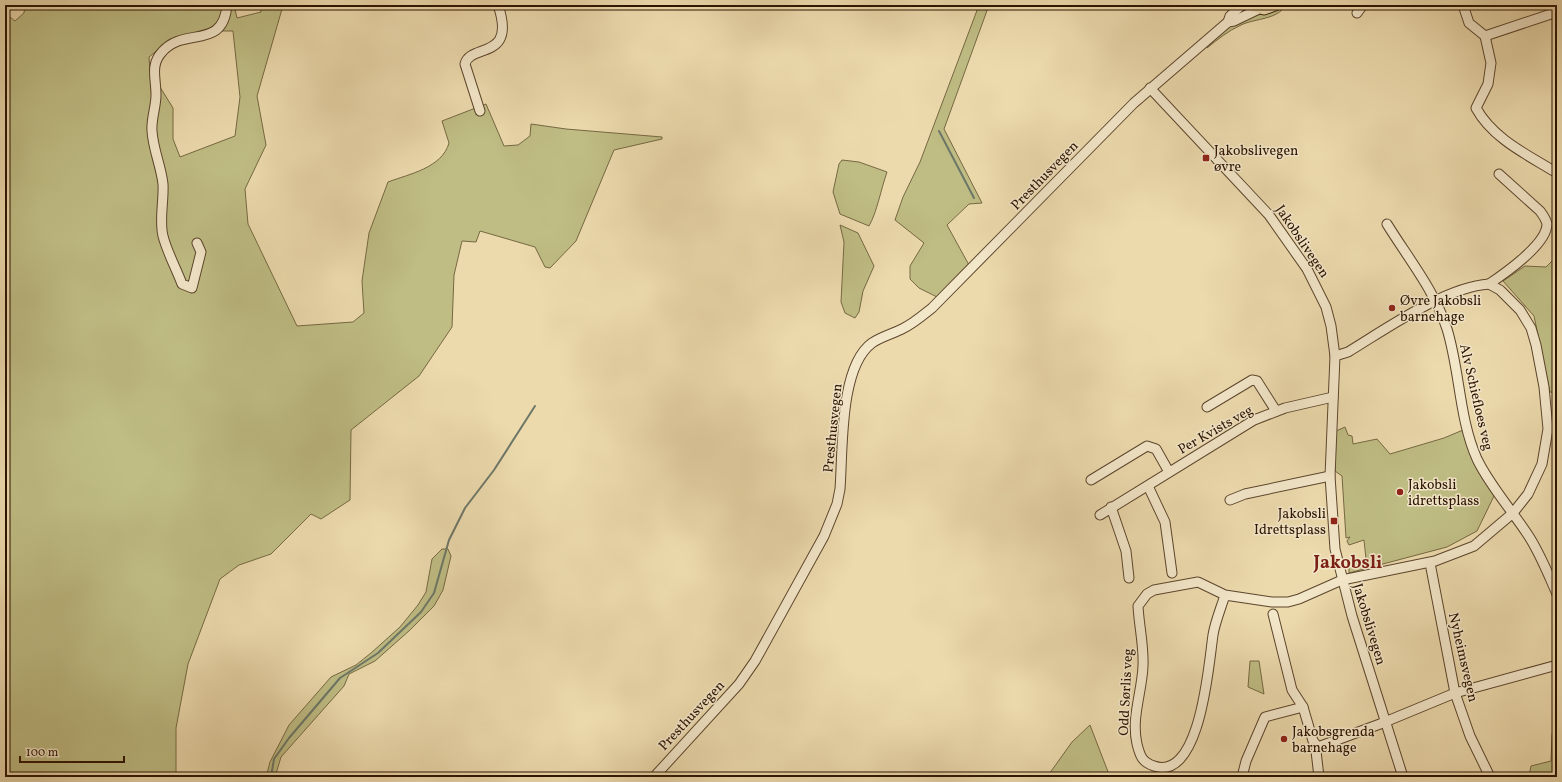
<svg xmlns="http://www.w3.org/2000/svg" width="1562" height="782" font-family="Vollkorn,serif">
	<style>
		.green { fill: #bfbd84; stroke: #766842; fill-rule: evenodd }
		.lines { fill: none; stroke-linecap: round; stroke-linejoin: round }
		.stream { stroke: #6d7768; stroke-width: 2 }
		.minor-casing { stroke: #5c452c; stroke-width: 11 }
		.major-casing { stroke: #2c1301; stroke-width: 13 }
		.minor { stroke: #f3e7ca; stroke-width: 9 }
		.major { stroke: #ecdaad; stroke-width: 11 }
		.poi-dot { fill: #8f2418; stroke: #f3e7ca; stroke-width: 1.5 }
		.labels { text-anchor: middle; stroke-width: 3; stroke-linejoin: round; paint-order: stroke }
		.poi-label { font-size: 14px; fill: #2c1301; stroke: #f3e7ca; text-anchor: start }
		.street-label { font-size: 14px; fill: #2c1301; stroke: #f3e7ca }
		.district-label { font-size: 18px; font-weight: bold; fill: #7a1f14; stroke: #f3e7ca }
	</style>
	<rect width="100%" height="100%" fill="#ecdaad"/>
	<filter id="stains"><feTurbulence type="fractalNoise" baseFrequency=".005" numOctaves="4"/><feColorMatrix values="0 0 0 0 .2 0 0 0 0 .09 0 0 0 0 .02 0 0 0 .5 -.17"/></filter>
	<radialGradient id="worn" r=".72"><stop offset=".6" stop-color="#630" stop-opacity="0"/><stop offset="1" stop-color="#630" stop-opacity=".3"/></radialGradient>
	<!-- green -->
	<g class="green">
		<path d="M25,5H234L237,18L261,12L260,5H280L282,9L257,96L266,145L245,189L248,224L297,326L353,322L364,313L362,281L369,233L388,182C409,174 442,168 449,143L442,121L486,104L504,146L518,145L530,136L531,124L566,129L662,137V139L614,150L576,241L550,268L545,267L535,247L480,231L476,242L462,241L454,275L452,327L419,376L351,430L350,500L321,519L311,514L271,554L239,565L220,579L188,664L176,728V777H5V13L15,21L24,13ZM211,31H233L240,97L235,136L180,157L173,139V108L150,71L149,57C167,41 187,34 211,31Z"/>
		<polygon points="979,5 989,5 944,129 982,203 969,204 947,225 969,265 937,297 919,288 910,279 910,266 924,243 895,220 903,197 920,162"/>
		<path d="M1282,5H1286C1277,20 1256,18 1241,25C1228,31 1218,39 1207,48C1220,33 1234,21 1253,16C1264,13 1273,14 1282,5Z"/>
		<path d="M842,160L859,162L887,172C881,189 877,212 869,226L840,214L833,192L839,164Z"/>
		<polygon points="840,225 858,233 874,266 863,291 859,312 855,318 845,313 841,302 844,242"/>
		<polygon points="1557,256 1557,393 1550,392 1534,316 1503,281 1525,266 1546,267"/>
		<polygon points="1345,427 1348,435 1352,436 1353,444 1377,439 1390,454 1444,438 1463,430 1479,472 1494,496 1477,531 1447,547 1349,573 1349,562 1366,559 1364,540 1349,545 1347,541 1350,537 1346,538 1342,476 1335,471 1336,431"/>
		<polygon points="442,549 448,549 451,556 443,590 434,606 410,630 375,661 349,674 344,686 281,757 275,777 266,777 270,762 289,725 331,677 356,665 371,653 400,627 418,605 426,592 432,559"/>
		<polygon points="1250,661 1259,661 1264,694 1248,687"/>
		<polygon points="1557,706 1557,777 1529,776 1531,766 1551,761 1552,735"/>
		<polygon points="1090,725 1110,777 1047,777 1072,742"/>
	</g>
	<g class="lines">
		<!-- stream -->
		<g class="stream">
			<polyline points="939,131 974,198"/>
			<polyline points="271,777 274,759 289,738 340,678 378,653 421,612 434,593 449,540 465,508 494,470 535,406"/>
		</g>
		<!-- minor casing -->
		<g class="minor-casing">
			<g id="minor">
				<path d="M1463,5L1469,23L1485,36L1491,63L1488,84L1476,108C1493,139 1528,155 1557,173"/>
				<polyline points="1357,13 1363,5"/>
				<polyline points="1228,22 1234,21 1259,9"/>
				<polyline points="1485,36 1557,12"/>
				<polyline points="1150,88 1269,215 1307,269 1326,307 1331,326 1335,356 1330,476 1335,549 1352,616 1403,777"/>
				<path d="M480,111L465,64C470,43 517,61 498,5"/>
				<path d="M1387,224C1408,258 1435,291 1447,329C1460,371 1459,419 1477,459C1490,486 1511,509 1528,535C1540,553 1548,574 1557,594"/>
				<path d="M197,243L201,252L192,288L182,284C176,268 167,252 163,236C159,220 164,201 163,184C161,166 153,149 152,131C151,119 156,107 156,95C156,78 150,65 162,52C184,26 223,51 227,5"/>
				<path d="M1489,284C1504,274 1547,244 1547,224C1546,219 1543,215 1540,211L1499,174"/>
				<path d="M1335,356L1348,352C1386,329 1445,287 1489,284"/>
				<polyline points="1207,407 1252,380 1257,381 1276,411"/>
				<polyline points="1091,480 1147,446 1156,449 1169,472"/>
				<polyline points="1148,486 1165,522 1172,573"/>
				<polyline points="1230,500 1245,494 1330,476"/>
				<polyline points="1111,507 1126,551 1129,578"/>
				<polyline points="1100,515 1254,420 1285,408 1333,397"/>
				<polyline points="1430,563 1455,693 1470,736 1490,777"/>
				<path d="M1225,595C1221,608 1215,622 1213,635C1209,661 1201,782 1154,766C1142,762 1140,756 1137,744C1131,718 1142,692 1143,666C1144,646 1139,626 1138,606L1147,594L1154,590L1198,582L1225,595L1272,602H1288L1299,599L1342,580L1435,561L1474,546L1513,513L1528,494L1542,464L1548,429L1544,387L1536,345L1531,328L1520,310L1500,290L1489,284"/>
				<polyline points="1273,614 1292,690 1303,707"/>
				<polyline points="1318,747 1380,724 1455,693 1557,665"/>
				<path d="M654,777L739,684L755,661L824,536L837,504L840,489C843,451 839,367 872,343C881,337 892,334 902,329C913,324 922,316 932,308L1134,103L1228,22L1230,16L1242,5"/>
				<polyline points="1242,777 1246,761 1265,717 1303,707 1313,741 1318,747 1316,751 1319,777"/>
			</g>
		</g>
		<!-- major casing -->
		<g class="major-casing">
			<polyline id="major" points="1253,5 1264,9 1275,5"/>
		</g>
		<!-- minor -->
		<use href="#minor" class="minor"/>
		<!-- major -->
		<use href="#major" class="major"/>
	</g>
	<!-- markers -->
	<g class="poi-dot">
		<rect x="1202" y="154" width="8" height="8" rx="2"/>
		<circle cx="1392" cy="308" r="4"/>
		<circle cx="1400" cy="492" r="4"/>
		<rect x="1330" y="517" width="8" height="8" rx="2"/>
		<circle cx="1284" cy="739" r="4"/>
	</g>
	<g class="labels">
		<!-- poi labels -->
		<g class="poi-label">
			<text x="1214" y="155">Jakobslivegen<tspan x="1214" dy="16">øvre</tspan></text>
			<text x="1400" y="305">Øvre Jakobsli<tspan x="1400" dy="16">barnehage</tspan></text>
			<text x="1408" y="489">Jakobsli<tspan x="1408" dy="16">idrettsplass</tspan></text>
			<text x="1326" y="518" text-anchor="end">Jakobsli<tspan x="1326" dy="16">Idrettsplass</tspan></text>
			<text x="1292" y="736">Jakobsgrenda<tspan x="1292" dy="16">barnehage</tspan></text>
		</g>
		<!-- street labels -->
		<g class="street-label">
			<text transform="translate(1044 175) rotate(-46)" y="5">Presthusvegen</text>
			<text transform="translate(1303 241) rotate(56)" y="5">Jakobslivegen</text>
			<text transform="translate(1477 397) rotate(77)" y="5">Alv Schiefloes veg</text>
			<text transform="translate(832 428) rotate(-84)" y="5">Presthusvegen</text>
			<text transform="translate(1215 429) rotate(-30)" y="5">Per Kvists veg</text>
			<text transform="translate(1370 624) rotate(73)" y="5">Jakobslivegen</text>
			<text transform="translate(1464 657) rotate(77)" y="5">Nyheimsvegen</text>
			<text transform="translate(1125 692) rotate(-87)" y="5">Odd Sørlis veg</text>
			<text transform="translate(691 715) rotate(-47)" y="5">Presthusvegen</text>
		</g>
		<!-- district labels -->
		<g class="district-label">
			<text x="1348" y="568">Jakobsli</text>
		</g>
	</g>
	<!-- margin -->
	<rect width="1562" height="782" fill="none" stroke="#ecdaad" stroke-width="20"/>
	<rect x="6" y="6" width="1550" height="770" fill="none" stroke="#2c1301" stroke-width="2"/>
	<rect x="10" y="10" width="1542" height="762" fill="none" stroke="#2c1301"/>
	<!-- scale -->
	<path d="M20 756v6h104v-6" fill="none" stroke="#2c1301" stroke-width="2"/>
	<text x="26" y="756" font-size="12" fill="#2c1301" stroke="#f3e7ca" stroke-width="3" paint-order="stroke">100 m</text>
	<rect width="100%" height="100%" filter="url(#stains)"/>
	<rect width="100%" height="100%" fill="url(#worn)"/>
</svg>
